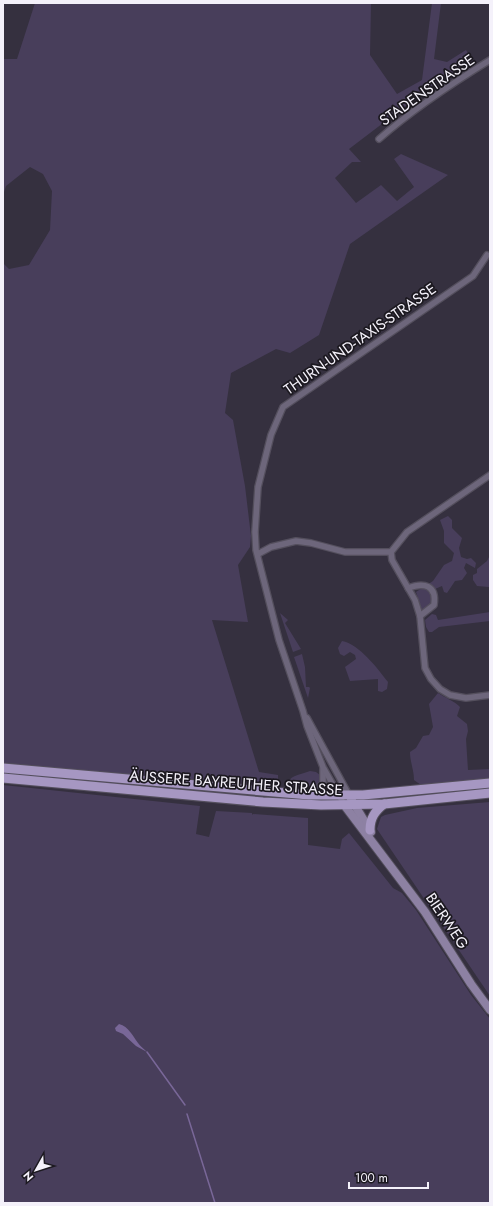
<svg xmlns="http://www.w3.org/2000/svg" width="493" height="1206" font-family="Jost,sans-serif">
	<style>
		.green { fill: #483e5b }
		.water { fill: #796798 }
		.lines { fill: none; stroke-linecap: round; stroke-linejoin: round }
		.stream { stroke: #796798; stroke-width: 1.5 }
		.street-casing { stroke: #544f5d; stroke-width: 8 }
		.secondary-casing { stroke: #544f5d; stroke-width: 10 }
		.primary-casing { stroke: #544f5d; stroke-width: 11 }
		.street { stroke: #6d667b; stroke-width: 5.5 }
		.secondary { stroke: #8d81a3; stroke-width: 8 }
		.primary { stroke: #a697c2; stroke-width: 9 }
		.labels { text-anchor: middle; stroke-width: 3.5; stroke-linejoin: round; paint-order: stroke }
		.street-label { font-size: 15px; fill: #f4f1fa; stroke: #1c1920 }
	</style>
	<rect width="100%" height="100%" fill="#35303f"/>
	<!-- green -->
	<g class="green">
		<polygon points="35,3 371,3 370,55 397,94 422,80 432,3 441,3 434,59 447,62 466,50 473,61 437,82 349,149 361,162 352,162 335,178 356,203 381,185 397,201 414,187 394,159 401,154 448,175 350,244 319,335 290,353 276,349 231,373 225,413 233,420 245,486 251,536 250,547 238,565 248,622 212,620 259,772 278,775 278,789 3,765 3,263 9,269 29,265 50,230 52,191 43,174 30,167 6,186 3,195 3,59 17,59"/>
		<path d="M448,516L452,520V528L462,538L459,548L461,557L467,559L471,558L476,563L475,568L466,563L464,568L467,573L462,580L455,581L447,593L444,592L442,586L435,589C433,600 431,605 423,613L416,592L433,581L444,565L452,561L454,553L444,543V531L440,520Z"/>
		<polygon points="490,555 490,600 489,587 477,586 473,580 473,575 477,573 477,569 487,561"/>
		<polygon points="490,612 490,621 439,627 432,632 429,632 426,627 425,620 432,614 436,615 438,620"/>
		<polygon points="280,613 288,620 285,623 301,649 293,652"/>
		<path d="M342,641C359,644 378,669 388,682L387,689L382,692L378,691V679L350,681L345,667L356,659L355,655L350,652L344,656L340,654L338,648Z"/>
		<polygon points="302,654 305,667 306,687 309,687 310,688 308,698 294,657"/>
		<path d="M438,693C444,697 456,702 460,707L457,716L467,724L468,731L466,739L468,770L490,769V780L421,785L414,780C414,770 410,762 410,752L416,748L423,736L429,735L433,727L429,704Z"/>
		<path d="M310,771L316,772L320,775V780L316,786L310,787L291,785L288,782C291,775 303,774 310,771Z"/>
		<polygon points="3,772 325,799 325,800 202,792 3,776"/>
		<polygon points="3,785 200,806 196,834 209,837 216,811 252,813 252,815 253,814 308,818 308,845 340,849 342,839 349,833 393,888 402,893 416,910 471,995 490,1019 490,1203 3,1203"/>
		<polygon points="490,802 490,996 377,829 381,817 385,815 417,808"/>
	</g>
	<!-- water -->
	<path class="water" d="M119,1024C129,1027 132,1035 138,1043C140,1046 144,1049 147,1052L136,1046L123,1034L116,1031L115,1028Z"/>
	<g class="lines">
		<!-- stream -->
		<g class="stream">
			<polyline points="147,1052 185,1105"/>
			<polyline points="187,1114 215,1203"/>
		</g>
		<!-- street casing -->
		<g class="street-casing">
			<g id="street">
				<path d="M379,139C413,109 451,84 490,60"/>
				<polyline points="490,475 407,532 391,552 392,560 415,600 420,616 425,668 431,679 440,689 450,695 466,698 490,695"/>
				<polyline points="258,554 271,547 296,541 311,543 345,552 391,552"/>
				<path d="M408,588C424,582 437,585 434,605L420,616"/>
				<polyline points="307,718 349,795"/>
				<polyline points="313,794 323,783 323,769"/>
				<polyline points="345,806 323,767 307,726 303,711 279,640 256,550 255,532 258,487 271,435 283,407 473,276 487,255"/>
			</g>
		</g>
		<!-- secondary casing -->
		<g class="secondary-casing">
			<g id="secondary">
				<polyline points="351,799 371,832"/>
				<polyline points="345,806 425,912 471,984 490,1010"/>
			</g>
		</g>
		<!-- primary casing -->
		<g class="primary-casing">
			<g id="primary">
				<polyline points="3,768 309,795 363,795 490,783"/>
				<polyline points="3,778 263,802 321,805 384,804 490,793"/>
				<path d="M370,830C370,818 375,811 384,804"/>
			</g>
		</g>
		<!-- street -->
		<use href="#street" class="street"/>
		<!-- secondary -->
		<use href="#secondary" class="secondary"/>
		<!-- primary -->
		<use href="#primary" class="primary"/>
	</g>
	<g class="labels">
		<!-- street labels -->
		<g class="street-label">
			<text transform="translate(427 90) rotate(-35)" y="5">STADENSTRASSE</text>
			<text transform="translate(360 339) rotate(-35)" y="5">THURN-UND-TAXIS-STRASSE</text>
			<text transform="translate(236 783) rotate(4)" y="5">ÄUSSERE BAYREUTHER STRASSE</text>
			<text transform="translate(447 921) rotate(56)" y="5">BIERWEG</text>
		</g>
	</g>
	<!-- border -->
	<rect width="493" height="1206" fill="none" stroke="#f4f1fa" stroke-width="8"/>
	<!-- north arrow -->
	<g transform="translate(36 1170) rotate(231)" stroke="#1c1920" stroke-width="3" paint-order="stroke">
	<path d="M0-3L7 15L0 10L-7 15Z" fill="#f4f1fa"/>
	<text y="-6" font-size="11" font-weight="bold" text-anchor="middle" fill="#f4f1fa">N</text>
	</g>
	<!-- scale -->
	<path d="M349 1182v6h79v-6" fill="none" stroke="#f4f1fa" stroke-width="2"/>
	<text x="355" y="1182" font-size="12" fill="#f4f1fa" stroke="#1c1920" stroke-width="3" paint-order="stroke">100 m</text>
</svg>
